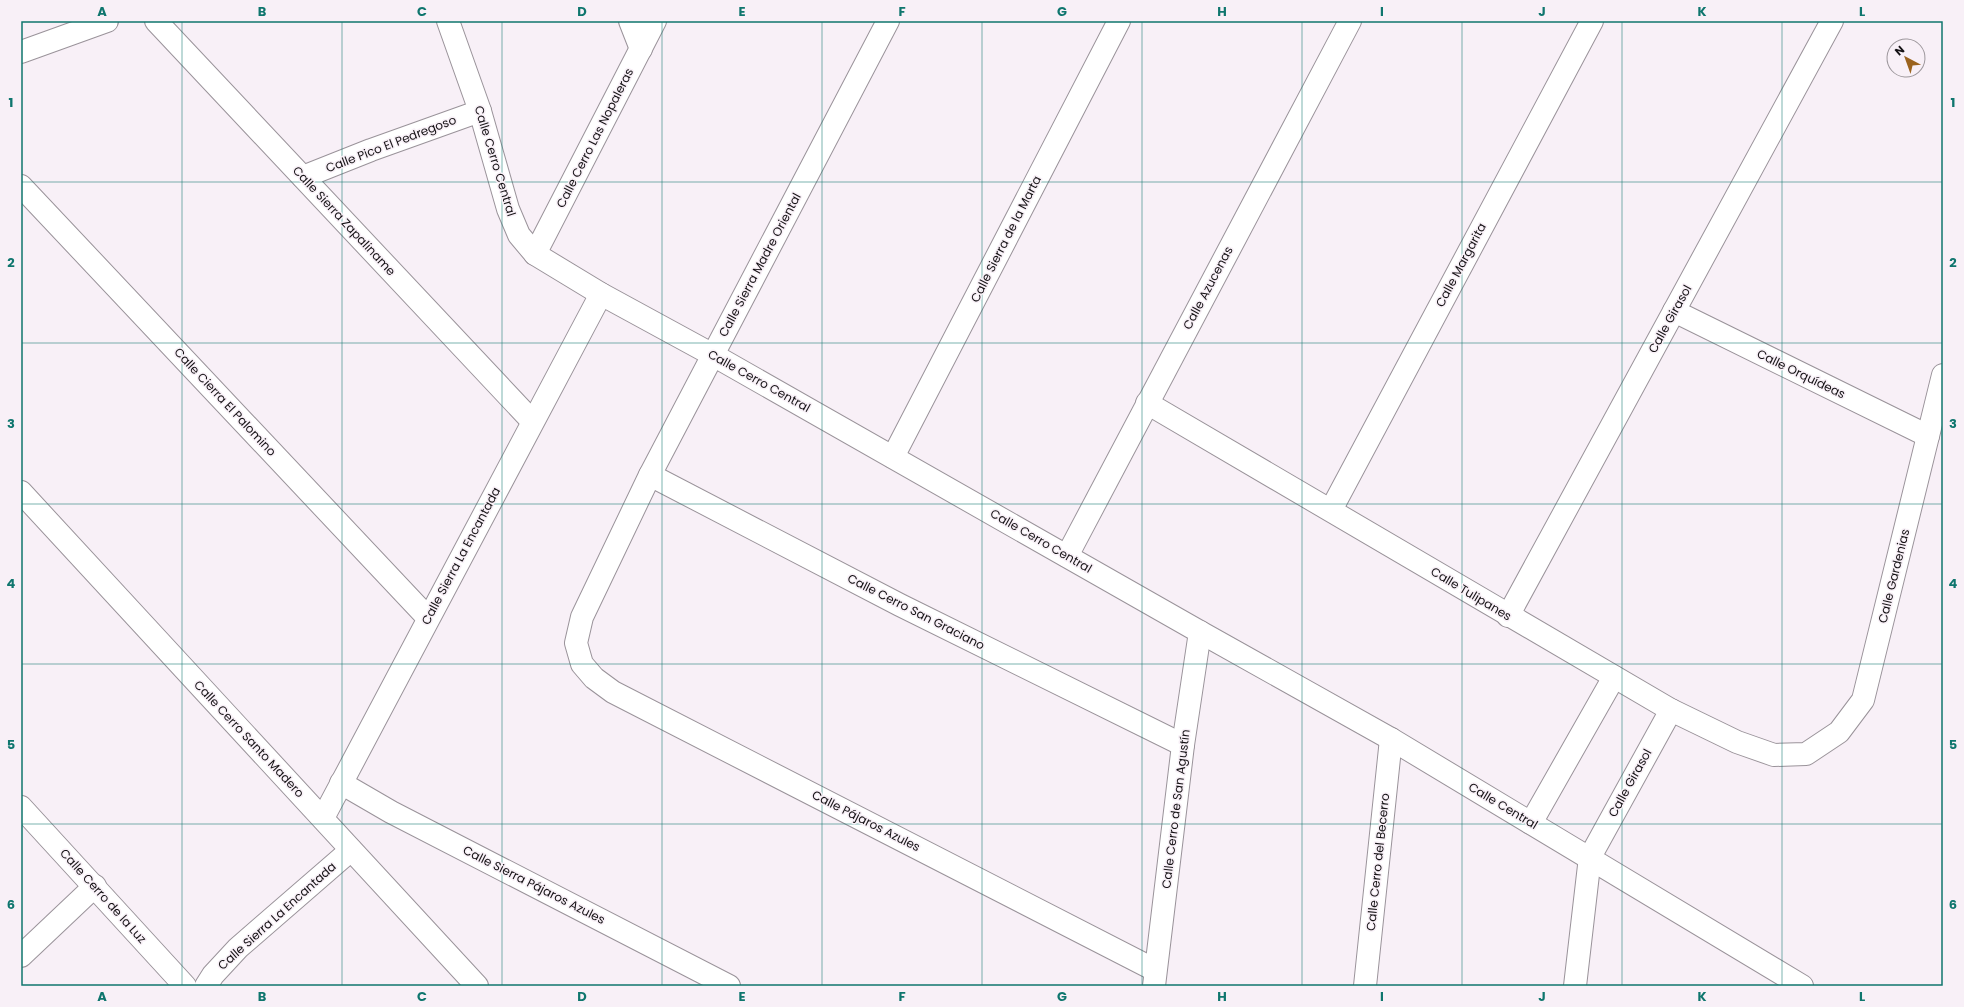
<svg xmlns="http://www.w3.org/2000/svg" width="1964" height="1007" font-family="Poppins,sans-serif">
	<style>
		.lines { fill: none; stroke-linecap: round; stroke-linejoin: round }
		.minor-casing { stroke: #9a939a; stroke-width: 24 }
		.minor { stroke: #fff; stroke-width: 22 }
		.grid { fill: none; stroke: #0f766e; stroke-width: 1; stroke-opacity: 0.55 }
		.labels { text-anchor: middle; stroke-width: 3; stroke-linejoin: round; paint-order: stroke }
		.street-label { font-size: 12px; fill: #141114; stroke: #f8f0f7 }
		.neatline { fill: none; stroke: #0f766e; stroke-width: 1.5 }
		.grid-label { font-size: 13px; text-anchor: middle; font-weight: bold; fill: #0f766e }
	</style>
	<rect width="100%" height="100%" fill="#f8f0f7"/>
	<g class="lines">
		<!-- minor casing -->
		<g class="minor-casing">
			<g id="minor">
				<polyline points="156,21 532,421"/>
				<polyline points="448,21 480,111 508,209 519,235 535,254 601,294 713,355 1200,632 1391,739 1802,986"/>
				<polyline points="630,21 641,49"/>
				<polyline points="888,21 650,475 582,617 576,643 582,664 594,678 613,692 1155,970"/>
				<polyline points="21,52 107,21"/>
				<polyline points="303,177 371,150 480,111"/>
				<polyline points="21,186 428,618"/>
				<polyline points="535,254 655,21"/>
				<polyline points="1674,311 1928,436"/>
				<polyline points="1147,403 1671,710 1737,742 1774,755 1806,754 1839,732 1863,700 1943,375"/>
				<polyline points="893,457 1119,21"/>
				<polyline points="650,475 900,605 1183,745"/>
				<polyline points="21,492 477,986"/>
				<polyline points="1331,510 1592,21"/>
				<polyline points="1067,556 1350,21"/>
				<polyline points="1508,616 1832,21"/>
				<polyline points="341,783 391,812 729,986"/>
				<polyline points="21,807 185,986"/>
				<polyline points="323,818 601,294"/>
				<polyline points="1531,823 1614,677"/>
				<polyline points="21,956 95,886"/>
				<polyline points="206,986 213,975 238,948 351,850"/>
				<polyline points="1154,986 1183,745 1200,632"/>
				<polyline points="1365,986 1391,739"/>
				<polyline points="1575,986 1590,857 1671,710"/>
			</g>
		</g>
		<!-- minor -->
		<use href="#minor" class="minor"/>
	</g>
	<!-- grid -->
	<path class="grid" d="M182,21V986M342,21V986M502,21V986M662,21V986M822,21V986M982,21V986M1142,21V986M1302,21V986M1462,21V986M1622,21V986M1782,21V986M21,182H1943M21,343H1943M21,504H1943M21,664H1943M21,824H1943"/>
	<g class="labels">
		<!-- street labels -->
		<g class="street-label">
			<text transform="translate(595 138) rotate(-63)" y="4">Calle Cerro Las Nopaleras</text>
			<text transform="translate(391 144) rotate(-21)" y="4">Calle Pico El Pedregoso</text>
			<text transform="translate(495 161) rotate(73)" y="4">Calle Cerro Central</text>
			<text transform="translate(344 221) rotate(47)" y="4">Calle Sierra Zapaliname</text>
			<text transform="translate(1006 239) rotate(-63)" y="4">Calle Sierra de la Marta</text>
			<text transform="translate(760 265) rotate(-62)" y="4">Calle Sierra Madre Oriental</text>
			<text transform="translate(1461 265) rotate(-62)" y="4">Calle Margarita</text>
			<text transform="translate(1208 288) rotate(-62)" y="4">Calle Azucenas</text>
			<text transform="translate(1670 319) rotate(-61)" y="4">Calle Girasol</text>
			<text transform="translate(1801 374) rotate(26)" y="4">Calle Orquídeas</text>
			<text transform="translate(759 381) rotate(29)" y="4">Calle Cerro Central</text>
			<text transform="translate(225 402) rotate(47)" y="4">Calle Cierra El Palomino</text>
			<text transform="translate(1041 541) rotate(30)" y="4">Calle Cerro Central</text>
			<text transform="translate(461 556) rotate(-62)" y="4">Calle Sierra La Encantada</text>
			<text transform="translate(1894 576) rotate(-76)" y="4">Calle Gardenias</text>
			<text transform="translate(1471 594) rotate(31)" y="4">Calle Tulipanes</text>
			<text transform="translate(916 612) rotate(27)" y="4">Calle Cerro San Graciano</text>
			<text transform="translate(249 739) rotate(47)" y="4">Calle Cerro Santo Madero</text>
			<text transform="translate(1630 783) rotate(-61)" y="4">Calle Girasol</text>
			<text transform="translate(1503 806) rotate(31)" y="4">Calle Central</text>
			<text transform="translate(1176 809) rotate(-83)" y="4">Calle Cerro de San Agustín</text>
			<text transform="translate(866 821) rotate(27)" y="4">Calle Pájaros Azules</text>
			<text transform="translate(1378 862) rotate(-84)" y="4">Calle Cerro del Becerro</text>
			<text transform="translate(534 885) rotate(27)" y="4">Calle Sierra Pájaros Azules</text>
			<text transform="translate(103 896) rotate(48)" y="4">Calle Cerro de la Luz</text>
			<text transform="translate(277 916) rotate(-42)" y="4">Calle Sierra La Encantada</text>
		</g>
	</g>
	<!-- border -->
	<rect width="1964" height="1007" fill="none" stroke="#f8f0f7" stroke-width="44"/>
	<!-- north arrow -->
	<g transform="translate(1906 58) rotate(319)"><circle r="19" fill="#f8f0f7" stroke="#9d979c"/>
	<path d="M0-3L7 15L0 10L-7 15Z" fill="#9b631e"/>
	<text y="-6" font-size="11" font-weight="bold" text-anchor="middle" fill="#141114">N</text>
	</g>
	<rect x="22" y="22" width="1920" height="963" class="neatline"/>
	<g class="grid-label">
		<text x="102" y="16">A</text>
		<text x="262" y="16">B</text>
		<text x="422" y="16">C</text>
		<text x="582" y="16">D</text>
		<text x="742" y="16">E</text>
		<text x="902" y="16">F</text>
		<text x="1062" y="16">G</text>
		<text x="1222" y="16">H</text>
		<text x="1382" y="16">I</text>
		<text x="1542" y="16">J</text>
		<text x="1702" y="16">K</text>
		<text x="1862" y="16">L</text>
		<text x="11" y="107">1</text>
		<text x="1953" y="107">1</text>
		<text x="11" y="267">2</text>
		<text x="1953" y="267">2</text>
		<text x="11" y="428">3</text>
		<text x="1953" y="428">3</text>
		<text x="11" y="588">4</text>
		<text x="1953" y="588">4</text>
		<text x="11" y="749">5</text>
		<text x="1953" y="749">5</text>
		<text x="11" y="909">6</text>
		<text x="1953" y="909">6</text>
		<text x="102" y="1001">A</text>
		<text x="262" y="1001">B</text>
		<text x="422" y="1001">C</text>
		<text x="582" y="1001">D</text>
		<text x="742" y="1001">E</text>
		<text x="902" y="1001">F</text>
		<text x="1062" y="1001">G</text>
		<text x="1222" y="1001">H</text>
		<text x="1382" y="1001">I</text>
		<text x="1542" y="1001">J</text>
		<text x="1702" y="1001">K</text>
		<text x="1862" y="1001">L</text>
	</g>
</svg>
